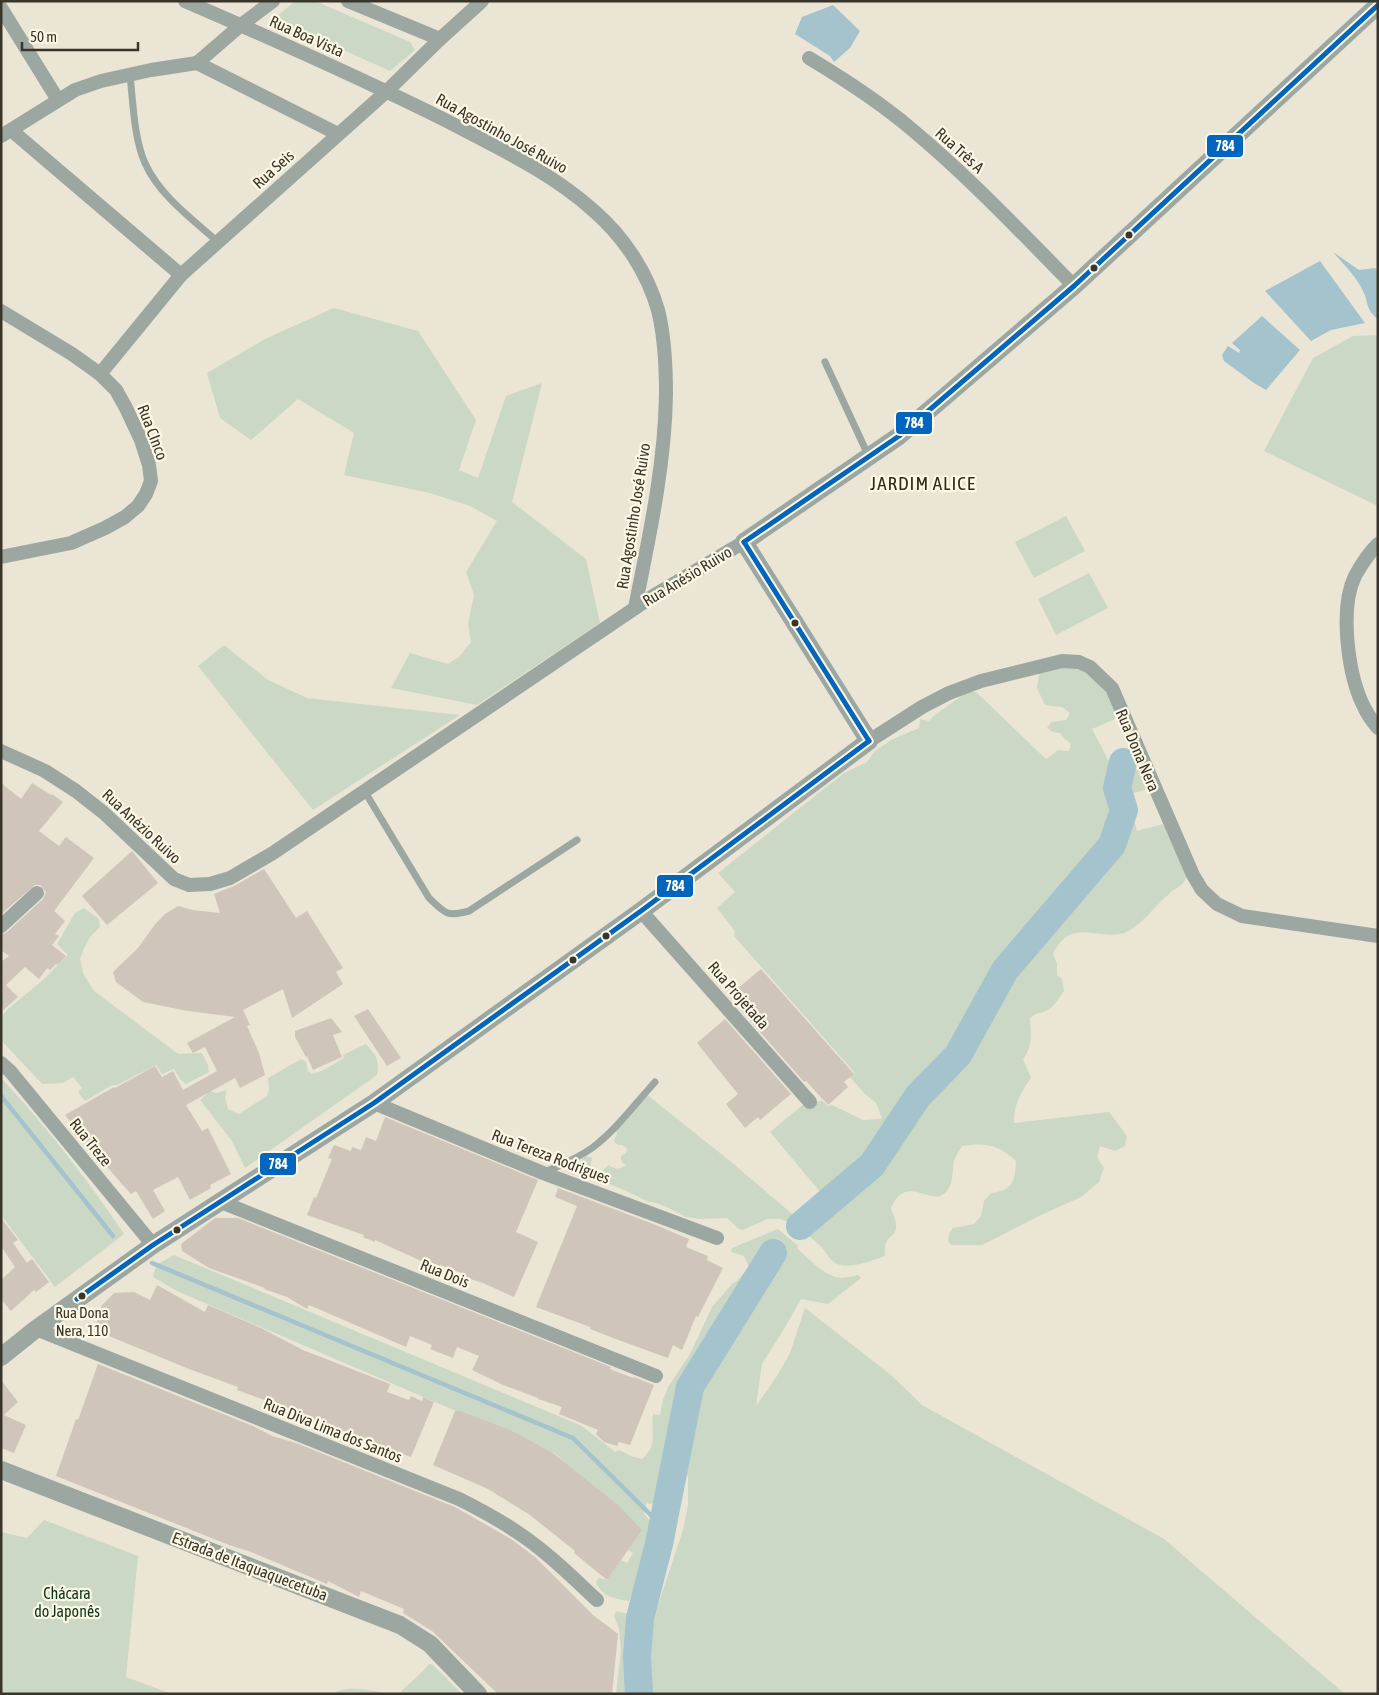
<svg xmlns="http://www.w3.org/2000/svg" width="1379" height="1695" font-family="'Asap Condensed',sans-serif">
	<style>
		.green { fill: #cbd8c5 }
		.water { fill: #a4c3cd }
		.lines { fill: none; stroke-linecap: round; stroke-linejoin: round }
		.stream { stroke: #a4c3cd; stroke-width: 4.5 }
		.river { stroke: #a4c3cd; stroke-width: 28 }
		.building { fill: #d0c5ba }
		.service { stroke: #9ba7a0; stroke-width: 7 }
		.minor { stroke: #9ba7a0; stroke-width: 14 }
		.tertiary { stroke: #9ba7a0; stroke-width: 18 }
		.bus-1-casing { stroke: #fdf7e6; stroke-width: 9 }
		.bus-1 { stroke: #0065bd; stroke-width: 5 }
		.bus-dot { fill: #3a352a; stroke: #fdf7e6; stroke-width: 2 }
		.labels { text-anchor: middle; stroke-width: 4.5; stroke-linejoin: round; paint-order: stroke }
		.bus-label { font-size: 15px; fill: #3a352a; stroke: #fdf7e6 }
		.street-label { font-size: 16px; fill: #3a352a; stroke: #fdf7e6 }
		.park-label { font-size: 16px; fill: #07371b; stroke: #fdf7e6 }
		.quarter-label { font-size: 19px; letter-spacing: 1px; fill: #312912; stroke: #fdf7e6 }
		.line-badge { stroke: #fdf7e6; stroke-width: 2 }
		.badge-label { font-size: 14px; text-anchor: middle; font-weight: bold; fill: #fff }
	</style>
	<rect width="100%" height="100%" fill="#ebe5d6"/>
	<!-- green -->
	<g class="green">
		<polygon points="295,1 315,1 410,42 415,50 390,71 274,19"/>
		<polygon points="334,308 418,331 476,420 459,470 478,478 506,396 542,383 512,502 586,559 600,623 477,705 391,688 410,653 448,664 459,657 471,642 468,624 474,595 466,572 497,521 470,506 430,493 344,475 354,433 298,399 251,440 220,418 207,373 265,339"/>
		<polygon points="1378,335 1378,506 1264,451 1313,358 1353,336"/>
		<polygon points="1066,516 1085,551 1034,578 1015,542"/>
		<polygon points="1089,573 1108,608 1056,635 1038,599"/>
		<polygon points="224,645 268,680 307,698 460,715 313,810 198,666"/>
		<path d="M1077,666L1093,675L1107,693L1114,706L1115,719L1092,729L1116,775L1140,768L1147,789L1127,795L1137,831L1163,824L1187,876C1186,878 1184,882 1183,883C1179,888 1172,890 1168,895C1156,905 1139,928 1124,933C1097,941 1071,916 1053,954L1057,964V975L1062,979L1064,991C1059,997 1055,1006 1048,1010C1041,1014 1039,1011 1030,1018C1031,1033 1033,1046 1023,1059L1031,1078C1021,1091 1013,1107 1014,1123L1109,1112L1127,1136L1125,1146L1115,1151L1100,1146L1097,1157L1104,1168L1099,1182L1081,1197L1041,1215L982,1245H951L948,1241L949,1234L953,1228L974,1224L981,1216L984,1201L991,1193C1013,1190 1015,1182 1016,1161C999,1145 985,1142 962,1146C959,1151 956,1156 954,1160C952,1170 954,1182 947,1191C933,1210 907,1171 891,1208C893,1214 897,1223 896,1228C894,1240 883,1234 885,1256C871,1261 849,1270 835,1263C829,1259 825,1250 819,1245C810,1236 801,1232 797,1219L790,1223L781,1219H767L743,1230L739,1229L727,1218L700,1219L686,1217L667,1207L656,1203L649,1202L622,1189L586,1175L578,1169L577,1166L585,1156L592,1158C587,1175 599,1177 608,1165C615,1169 620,1170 626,1165L621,1161V1156L626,1153L627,1148L622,1145H619L615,1143L614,1140L617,1134L616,1130L646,1094L730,1161L797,1218L819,1198L821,1193L770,1132L805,1103L822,1101L828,1106L832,1105L863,1120L880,1119L882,1118L876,1103L865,1094L850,1077L855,1073L734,936L735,931L717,908L735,892L718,873L844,773L867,762L875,751L891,740L919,728L920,719L929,721L935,715L967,692H976L1046,759L1058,750L1069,751L1071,744L1065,739L1060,733L1053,732L1047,728L1051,722L1066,720L1070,713L1062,707L1045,705L1037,688L1039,673L1056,667Z"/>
		<polygon points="84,908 99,919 100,927 90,937 84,948 80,959 83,973 94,991 178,1054 202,1053 208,1065 209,1072 186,1084 180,1079 174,1069 162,1074 156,1065 117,1085 112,1085 85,1101 78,1092 82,1088 73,1077 63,1083 42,1084 1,1040 1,1017 9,1008 43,980 68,955 57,944 75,913"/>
		<path d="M366,1044C376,1056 380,1059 377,1075L245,1168L232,1141L200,1100L210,1091L216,1093L227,1090L225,1098L228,1109L239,1114L267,1096L269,1089L268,1078L301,1059L306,1062L308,1071L312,1074L322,1071L344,1058L343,1055Z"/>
		<path d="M1,1078C47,1127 87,1179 124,1234L55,1287L1,1215Z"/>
		<path d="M778,1229L798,1246L797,1248C809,1259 824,1276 841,1278C846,1278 853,1276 858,1275L861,1278L828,1304L801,1299L784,1329L762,1364L756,1406L777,1376L790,1353L805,1308L891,1375L922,1405L1164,1539L1345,1694H647L651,1660V1626L683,1530L688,1505V1477L684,1467L686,1457L690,1451V1431L696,1396L702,1379L714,1354L771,1268V1257L756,1262L735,1288L683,1386L668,1455L661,1476V1498L658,1502L649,1504L647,1502L644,1513L657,1531V1543L629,1601C615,1599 601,1596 596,1582L599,1578L607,1580L621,1560L627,1563L633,1553L628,1550L638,1534L556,1454L177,1291L153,1277L156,1265L174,1255L582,1426L615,1452L619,1450L631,1456L642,1459C659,1444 650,1433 653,1414L660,1415L663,1400L668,1387L690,1354L712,1307L732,1284L737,1281L749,1267L744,1256L731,1252L732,1248Z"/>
		<polygon points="44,1520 138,1556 126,1677 172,1694 1,1694 1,1532 27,1538"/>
		<polygon points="616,1611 632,1615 626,1631 629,1639 625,1657 625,1694 616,1694 621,1650 619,1629 614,1616"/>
		<path d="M429,1664H432L462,1694H333C348,1682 381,1694 399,1694C409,1682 420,1676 429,1664Z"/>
	</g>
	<!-- water -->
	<g class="water">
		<polygon points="833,5 860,31 850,48 834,62 830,56 795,34 802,17"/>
		<path d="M1333,252L1359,270L1375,268L1378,271V319C1365,309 1369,303 1363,291C1357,277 1343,264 1333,252Z"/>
		<polygon points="1320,261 1365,323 1331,330 1311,341 1265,291"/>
		<polygon points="1262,316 1300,350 1266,390 1254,383 1224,361 1222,355 1228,346 1239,353 1240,350 1232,343"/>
	</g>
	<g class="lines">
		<!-- stream -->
		<g class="stream">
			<polyline points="1,1096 113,1236"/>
			<polyline points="152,1263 573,1438 662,1526"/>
		</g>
		<!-- river -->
		<g class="river">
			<polyline points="800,1226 872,1165 918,1096 958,1055 1005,970 1112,845 1124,810 1117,788 1123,762"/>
			<polyline points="639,1694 637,1657 640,1618 659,1544 690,1387 773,1253"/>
		</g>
	</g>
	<!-- building -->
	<g class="building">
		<polygon points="1,783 21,799 32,783 51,795 52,794 63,802 39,831 59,846 66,837 94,858 54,911 65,921 55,934 59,936 52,945 66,956 58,965 56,964 50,970 47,968 39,979 25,967 6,985 18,997 1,1012 1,962 9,956 1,950 1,935 7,932 43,899 46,892 40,885 35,885 1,914"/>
		<polygon points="132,851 158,883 107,925 82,896"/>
		<polygon points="264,869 296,918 307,911 343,968 336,972 343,984 292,1018 283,989 243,1010 250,1025 247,1026 259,1053 265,1075 240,1088 235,1078 186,1105 202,1131 208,1128 231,1174 210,1185 211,1188 190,1200 178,1177 153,1190 165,1211 153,1219 136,1191 131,1194 114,1175 65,1115 114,1087 115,1088 155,1066 162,1077 173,1071 183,1090 217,1071 205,1047 193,1053 187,1043 235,1017 188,1011 143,1002 116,982 113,972 138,948 156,923 165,914 178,906 193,910 220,913 214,894 234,886"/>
		<polygon points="761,969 854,1074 844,1082 848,1087 828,1105 806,1081 804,1082 739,1008 741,1006 731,994"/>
		<polygon points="368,1009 401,1058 387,1066 354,1016"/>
		<polygon points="331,1018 342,1032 333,1035 342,1057 313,1070 307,1056 306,1057 295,1037 295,1031"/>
		<polygon points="725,1019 791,1094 760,1120 758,1117 745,1128 726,1104 738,1094 697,1043"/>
		<polygon points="385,1117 538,1180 516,1232 538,1242 514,1297 483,1283 461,1276 462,1273 440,1265 440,1266 428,1262 428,1264 375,1240 375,1242 363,1237 364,1235 307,1215 314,1197 316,1198 332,1159 328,1158 334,1145 351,1151 352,1147 361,1150 366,1137 376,1141"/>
		<polygon points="558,1188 656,1225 689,1239 686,1247 708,1256 707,1260 723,1268 698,1317 696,1316 682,1350 673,1345 668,1358 613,1338 590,1329 590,1327 536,1307 577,1206 555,1197"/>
		<polygon points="1,1218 18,1240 13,1243 27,1263 32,1259 49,1282 36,1292 34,1290 11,1311 1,1299 1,1280 15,1267 3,1249 1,1250"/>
		<polygon points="215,1218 238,1218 611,1367 610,1369 633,1378 634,1377 654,1385 630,1445 619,1442 617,1446 604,1442 596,1434 598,1430 559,1414 562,1407 538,1399 538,1398 503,1385 472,1370 479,1356 457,1347 453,1358 430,1349 432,1345 410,1336 406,1347 309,1305 307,1309 287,1297 264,1289 265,1288 209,1268 182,1251 181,1244"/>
		<polygon points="157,1285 205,1312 208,1305 261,1328 303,1350 390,1384 387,1392 409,1400 411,1396 422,1401 423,1397 434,1402 411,1457 367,1442 368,1439 323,1424 292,1410 237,1390 238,1387 189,1369 109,1336 98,1326 97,1321 102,1305 114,1293 134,1292 150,1300"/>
		<polygon points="98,1364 253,1426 272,1436 296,1443 455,1507 511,1539 535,1557 593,1615 618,1634 612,1694 498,1694 432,1631 403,1613 404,1609 361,1591 359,1597 328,1581 327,1584 251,1552 229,1545 56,1476 76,1419 78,1420"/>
		<polygon points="1,1380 18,1402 4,1415 26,1425 14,1453 1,1448"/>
		<polygon points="455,1411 460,1411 510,1430 553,1453 619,1506 642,1530 607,1580 574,1553 575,1551 530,1515 488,1489 433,1465"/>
	</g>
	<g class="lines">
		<!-- service -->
		<g class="service">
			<path d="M130,75C133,102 134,139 145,163C159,195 192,219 218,242"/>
			<polyline points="825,362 869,457"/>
			<path d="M365,792L429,898C446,914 447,917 469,911L577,840"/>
			<path d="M543,1173C560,1165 577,1159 592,1148C616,1130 635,1104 655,1082"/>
		</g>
		<!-- minor -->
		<g class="minor">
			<path d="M185,1C273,39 361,78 447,121C497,147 552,173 594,211C624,237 647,272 658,310C665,338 666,365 666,394C665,466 649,537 635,608"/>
			<polyline points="348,1 440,39"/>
			<polyline points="1,8 58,100"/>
			<path d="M809,58C844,79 878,101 909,127C968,176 1020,231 1074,286"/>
			<polyline points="197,63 241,25 273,1"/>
			<polyline points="11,130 181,275"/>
			<polyline points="1,136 75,90 101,81 151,70 197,63 338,134"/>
			<polyline points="1,311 72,354 100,374 116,390 126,408 141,440 149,465 151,481 146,494 138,506 125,517 105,528 71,543 1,557"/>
			<polyline points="100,374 181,275 387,91 440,39 482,1"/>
			<path d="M1378,544C1369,553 1361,565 1355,576C1339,609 1348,677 1365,709C1368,715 1373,722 1378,728"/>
			<polyline points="869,741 922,707 949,693 981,681 1062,661 1079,662 1090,667 1112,688 1193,875 1202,890 1217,904 1242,916 1378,936"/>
			<polyline points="1,751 45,771 76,791 104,813 174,879 189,885 210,884 230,878 273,853 653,596 744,542"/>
			<polyline points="641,911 810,1102"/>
			<polyline points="1,926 37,893"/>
			<polyline points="1,1063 10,1071 153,1245"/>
			<polyline points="374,1103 543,1173 717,1238"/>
			<polyline points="221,1202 656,1376"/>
			<path d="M36,1329L459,1499C479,1509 498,1519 517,1532C546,1551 571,1576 597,1600"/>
		</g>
		<!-- tertiary -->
		<g class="tertiary">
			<polyline points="1,1357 36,1329 153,1245 374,1103 641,911 869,741 744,542 899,436 1074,286 1378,5"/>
			<polyline points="1,1470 400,1625 430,1644 478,1694"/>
		</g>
		<!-- bus-1 casing -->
		<g class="bus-1-casing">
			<g id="bus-1">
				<polyline points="744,542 899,436 1074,286 1378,5"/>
				<polyline points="744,542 869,741"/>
				<polyline points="77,1299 153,1245 374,1103 641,911 869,741"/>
			</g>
		</g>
		<!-- bus-1 -->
		<use href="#bus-1" class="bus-1"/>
	</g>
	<!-- markers -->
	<g class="bus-dot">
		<circle cx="1129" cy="235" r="4.5"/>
		<circle cx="1094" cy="268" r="4.5"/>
		<circle cx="795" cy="623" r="4.5"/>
		<circle cx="606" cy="936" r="4.5"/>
		<circle cx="573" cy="960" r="4.5"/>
		<circle cx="177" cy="1230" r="4.5"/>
		<circle cx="82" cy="1296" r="4.5"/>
	</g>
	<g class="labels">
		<!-- bus labels -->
		<g class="bus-label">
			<text x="82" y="1318">Rua Dona<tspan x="82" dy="18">Nera, 110</tspan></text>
		</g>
		<!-- street labels -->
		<g class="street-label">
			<text transform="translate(307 36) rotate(24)" y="6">Rua Boa Vista</text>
			<text transform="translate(502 133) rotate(29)" y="6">Rua Agostinho José Ruivo</text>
			<text transform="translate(960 150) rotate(42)" y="6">Rua Três A</text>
			<text transform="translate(273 169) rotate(-42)" y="6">Rua Seis</text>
			<text transform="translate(153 432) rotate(69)" y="6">Rua CInco</text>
			<text transform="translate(633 516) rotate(-81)" y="6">Rua Agostinho José Ruivo</text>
			<text transform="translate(687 576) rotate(-31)" y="6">Rua Anésio Ruivo</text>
			<text transform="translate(1138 750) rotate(67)" y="6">Rua Dona Nera</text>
			<text transform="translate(142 826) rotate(43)" y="6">Rua Anézio Ruivo</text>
			<text transform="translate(739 995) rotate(49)" y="6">Rua Projetada</text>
			<text transform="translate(91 1142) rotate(51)" y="6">Rua Treze</text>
			<text transform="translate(551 1156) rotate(21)" y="6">Rua Tereza Rodrigues</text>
			<text transform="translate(445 1273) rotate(22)" y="6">Rua Dois</text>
			<text transform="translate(333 1430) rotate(22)" y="6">Rua Diva Lima dos Santos</text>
			<text transform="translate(250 1566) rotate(21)" y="6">Estrada de Itaquaquecetuba</text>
		</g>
		<!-- park labels -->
		<g class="park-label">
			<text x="67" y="1599">Chácara<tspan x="67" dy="18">do Japonês</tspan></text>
		</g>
		<!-- quarter labels -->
		<g class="quarter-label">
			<text x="923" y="490">JARDIM ALICE</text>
		</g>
	</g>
	<g class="line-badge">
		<rect x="1206" y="134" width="38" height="24" rx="5" fill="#0065bd"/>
		<rect x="895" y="411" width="38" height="24" rx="5" fill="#0065bd"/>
		<rect x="656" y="874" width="38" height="24" rx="5" fill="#0065bd"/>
		<rect x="259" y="1152" width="38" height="24" rx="5" fill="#0065bd"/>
	</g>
	<g class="badge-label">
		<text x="1225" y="151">784</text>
		<text x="914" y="428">784</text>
		<text x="675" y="891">784</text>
		<text x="278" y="1169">784</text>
	</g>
	<!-- border -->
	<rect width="1379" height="1695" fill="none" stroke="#3a352a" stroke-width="5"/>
	<!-- scale -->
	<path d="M22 42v8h116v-8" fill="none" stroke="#3a352a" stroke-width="2.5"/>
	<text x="30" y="42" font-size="15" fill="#3a352a" stroke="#fdf7e6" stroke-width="4" paint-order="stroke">50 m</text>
</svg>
